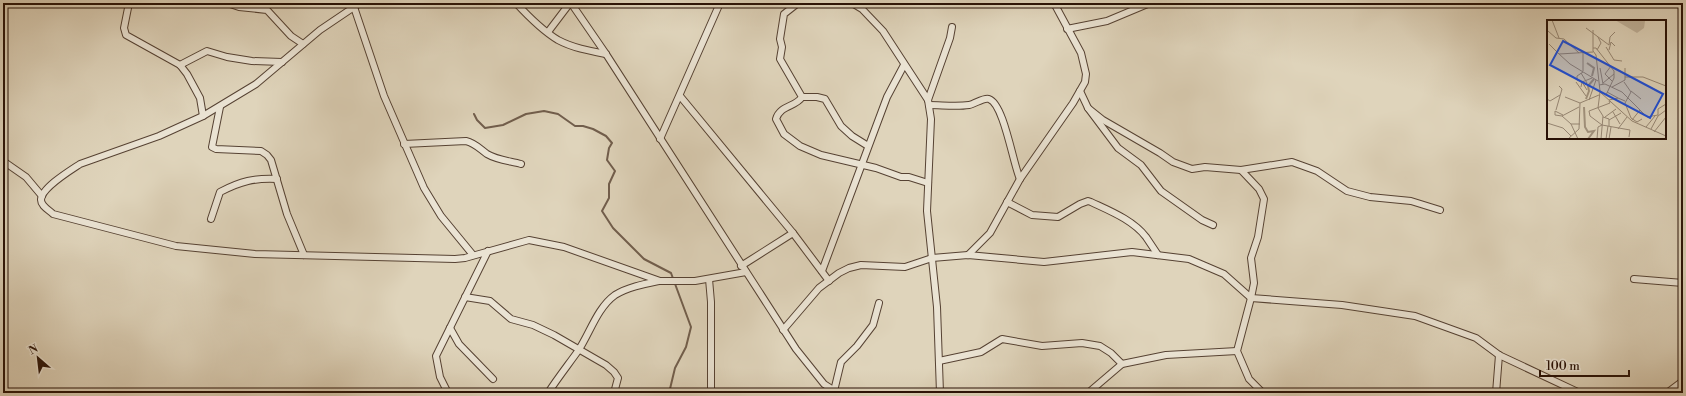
<svg xmlns="http://www.w3.org/2000/svg" width="1686" height="396" font-family="'Libre Bodoni',serif">
	<style>
		.lines { fill: none; stroke-linecap: round; stroke-linejoin: round }
		.stream { stroke: #715e4d; stroke-width: 2 }
		.minor-casing { stroke: #564233; stroke-width: 8 }
		.minor { stroke: #eae3d3; stroke-width: 6 }
		.inset-river { fill: none; stroke: #a1927d; stroke-width: 2 }
		.inset-road { fill: none; stroke: #968673; stroke-width: 1 }
		.view { fill: #1d4ed8; fill-opacity: 0.15; stroke: #1d4ed8; stroke-width: 2 }
		.inset-edge { fill: none; stroke: #281106; stroke-width: 2 }
	</style>
	<rect width="100%" height="100%" fill="#dfd4bb"/>
	<filter id="stains"><feTurbulence type="fractalNoise" baseFrequency=".005" numOctaves="4"/><feColorMatrix values="0 0 0 0 .2 0 0 0 0 .09 0 0 0 0 .02 0 0 0 .5 -.17"/></filter>
	<radialGradient id="worn" r=".72"><stop offset=".6" stop-color="#630" stop-opacity="0"/><stop offset="1" stop-color="#630" stop-opacity=".3"/></radialGradient>
	<g class="lines">
		<!-- stream -->
		<polyline class="stream" points="474,114 477,120 485,128 503,125 526,114 544,111 558,114 575,126 583,126 593,129 606,136 612,143 609,148 607,160 615,171 609,184 609,198 602,211 613,228 644,259 671,273 691,327 686,347 675,368 669,393"/>
		<!-- minor casing -->
		<g class="minor-casing">
			<g id="minor">
				<polyline points="129,3 124,28 126,35 180,65 187,74 200,98 203,116"/>
				<polyline points="227,3 239,7 267,10 291,36 303,44"/>
				<path d="M360,3L320,30L256,84L203,116L159,136L80,164C71,170 41,188 41,200C41,206 49,210 53,214L176,246L255,254L455,259L465,258L529,240L564,247L660,281H695L746,272"/>
				<path d="M516,3C528,16 543,31 558,40C573,48 590,51 606,54"/>
				<polyline points="571,3 606,54 796,349 824,384 838,393"/>
				<path d="M798,3L784,14L780,39L782,47L780,59L802,97C796,107 780,105 776,119L784,134L800,146L821,155L876,168L901,177H909L928,183"/>
				<polyline points="852,3 862,9 883,31 928,100 931,119 927,211 937,307 940,393"/>
				<polyline points="354,7 384,96 424,188 441,216 473,255"/>
				<polyline points="1067,29 1107,21 1150,3"/>
				<polyline points="548,32 570,3"/>
				<polyline points="180,65 207,51 227,57 252,61 282,62"/>
				<polyline points="1080,91 1088,108 1118,148 1141,165 1161,191 1202,220 1213,225"/>
				<polyline points="680,96 793,233 829,281"/>
				<polyline points="802,97 817,97 825,99 841,126 852,136 868,146"/>
				<polyline points="928,100 950,38 952,27"/>
				<path d="M929,105C942,105 956,107 969,105C975,104 984,97 989,99C1004,104 1013,164 1020,179"/>
				<polyline points="220,107 212,147 216,149 261,151 267,155 271,160 287,214 304,255"/>
				<polyline points="1088,108 1103,120 1160,153 1173,162 1192,169 1205,167 1241,170 1259,189 1264,199 1258,237 1251,258 1254,283 1251,298 1237,351 1249,379 1263,393"/>
				<polyline points="660,139 720,3"/>
				<path d="M404,144L466,141C475,143 480,149 487,154C497,160 510,161 521,164"/>
				<polyline points="3,161 26,177 42,196"/>
				<polyline points="1241,170 1292,162 1317,171 1347,191 1370,197 1411,201 1440,210"/>
				<path d="M1007,202L1032,215L1058,217L1080,204L1088,201L1091,202C1110,211 1133,220 1146,237C1150,243 1154,249 1158,255"/>
				<path d="M211,219L220,192C241,181 254,178 277,179"/>
				<polyline points="968,255 990,233 1020,179 1073,103 1085,82 1086,74 1081,53 1054,3"/>
				<polyline points="741,266 793,233"/>
				<polyline points="822,271 887,97 904,65"/>
				<polyline points="709,279 711,302 711,393"/>
				<polyline points="1634,279 1683,283"/>
				<polyline points="465,297 490,301 511,319 533,325 554,335 606,365 614,372 618,378 614,393"/>
				<polyline points="450,328 459,344 493,379"/>
				<polyline points="783,330 819,288 839,273 849,268 861,265 905,267 932,258 968,255 1044,262 1132,252 1189,259 1224,274 1251,298 1342,305 1415,316 1476,338 1499,355 1580,393"/>
				<polyline points="939,361 981,352 1002,339 1042,346 1082,343 1100,346 1111,353 1122,364"/>
				<polyline points="834,391 841,362 857,346 873,325 879,303"/>
				<polyline points="448,393 440,377 436,356 488,251"/>
				<polyline points="512,393 522,393"/>
				<path d="M548,393C557,379 568,365 578,351C590,333 597,308 615,295C628,287 644,284 659,281"/>
				<polyline points="1088,393 1122,364 1166,355 1237,351"/>
				<polyline points="1496,393 1499,355"/>
				<polyline points="1667,393 1683,381"/>
			</g>
		</g>
		<!-- minor -->
		<use href="#minor" class="minor"/>
	</g>
	<!-- overview -->
	<g transform="translate(1547 20)">
		<rect width="119" height="119" fill="#dfd4bb"/>
		<path d="M68,0H98V1L97,8L90,13Z" fill="#c0b39c"/>
		<path class="inset-river" d="M40,43L47,48L45,56M39,79L42,71L41,66L47,59M37,87L38,107L41,112L47,111L41,119"/>
		<path class="inset-road" d="M5,0L12,18M39,8L62,25M46,10V31L49,35L53,71M1,11L9,18L17,19L32,33M2,24L12,34M62,25L63,17L68,12M59,27L67,40L75,41M46,28H49L67,51V58L59,75M50,30L54,23L51,17M62,30L64,22L68,26M46,32L12,34L23,44L51,61M64,46L58,54L65,61M53,48L56,64M36,51V33M36,52L30,56V60L35,62L45,58M34,53L40,63L37,66M78,57H96L119,66M29,62L39,76M77,62L84,72L78,83L84,98L90,102L95,99M56,63L67,54M52,65L58,64L75,72L100,97L111,95V89L119,84M34,67L35,62L40,70M65,67L78,60V48M84,71L94,79M60,72L71,78M18,77L33,83L52,75M0,79L3,81L13,75M42,80L49,60M62,80L71,78L78,81M32,87L15,96L24,104H33M9,90L15,69L12,66M66,92L73,104M15,96L8,95V91L16,95M56,97L62,99V106M58,97L69,89M62,100L74,93M85,100L93,90M0,103L16,108L24,116M24,104L31,119M55,105L43,96L42,91L63,83L62,81M99,107L108,96M71,109L80,97M104,109L111,96L119,90M107,112L119,97M21,119L32,109L33,83M50,119L51,107L55,105L83,110L82,117M54,119L56,96L51,88L53,72L85,101L119,116M59,119L61,106M62,119L64,107"/>
		<path class="view" d="M16,21L116,74L103,98L3,45Z"/>
		<rect width="119" height="119" class="inset-edge"/>
	</g>
	<!-- margin -->
	<rect width="1686" height="396" fill="none" stroke="#dfd4bb" stroke-width="16"/>
	<rect x="4" y="4" width="1678" height="388" fill="none" stroke="#281106" stroke-width="2"/>
	<rect x="8" y="8" width="1670" height="380" fill="none" stroke="#281106"/>
	<!-- north arrow -->
	<g transform="translate(38 358) rotate(332)" stroke="#eae3d3" stroke-width="3" paint-order="stroke">
	<path d="M0-3L7 15L0 10L-7 15Z" fill="#281106"/>
	<text y="-6" font-size="11" font-weight="bold" text-anchor="middle" fill="#281106">N</text>
	</g>
	<!-- scale -->
	<path d="M1540 370v6h89v-6" fill="none" stroke="#281106" stroke-width="2"/>
	<text x="1546" y="370" font-size="12" fill="#281106" stroke="#eae3d3" stroke-width="3" paint-order="stroke">100 m</text>
	<rect width="100%" height="100%" filter="url(#stains)"/>
	<rect width="100%" height="100%" fill="url(#worn)"/>
</svg>
